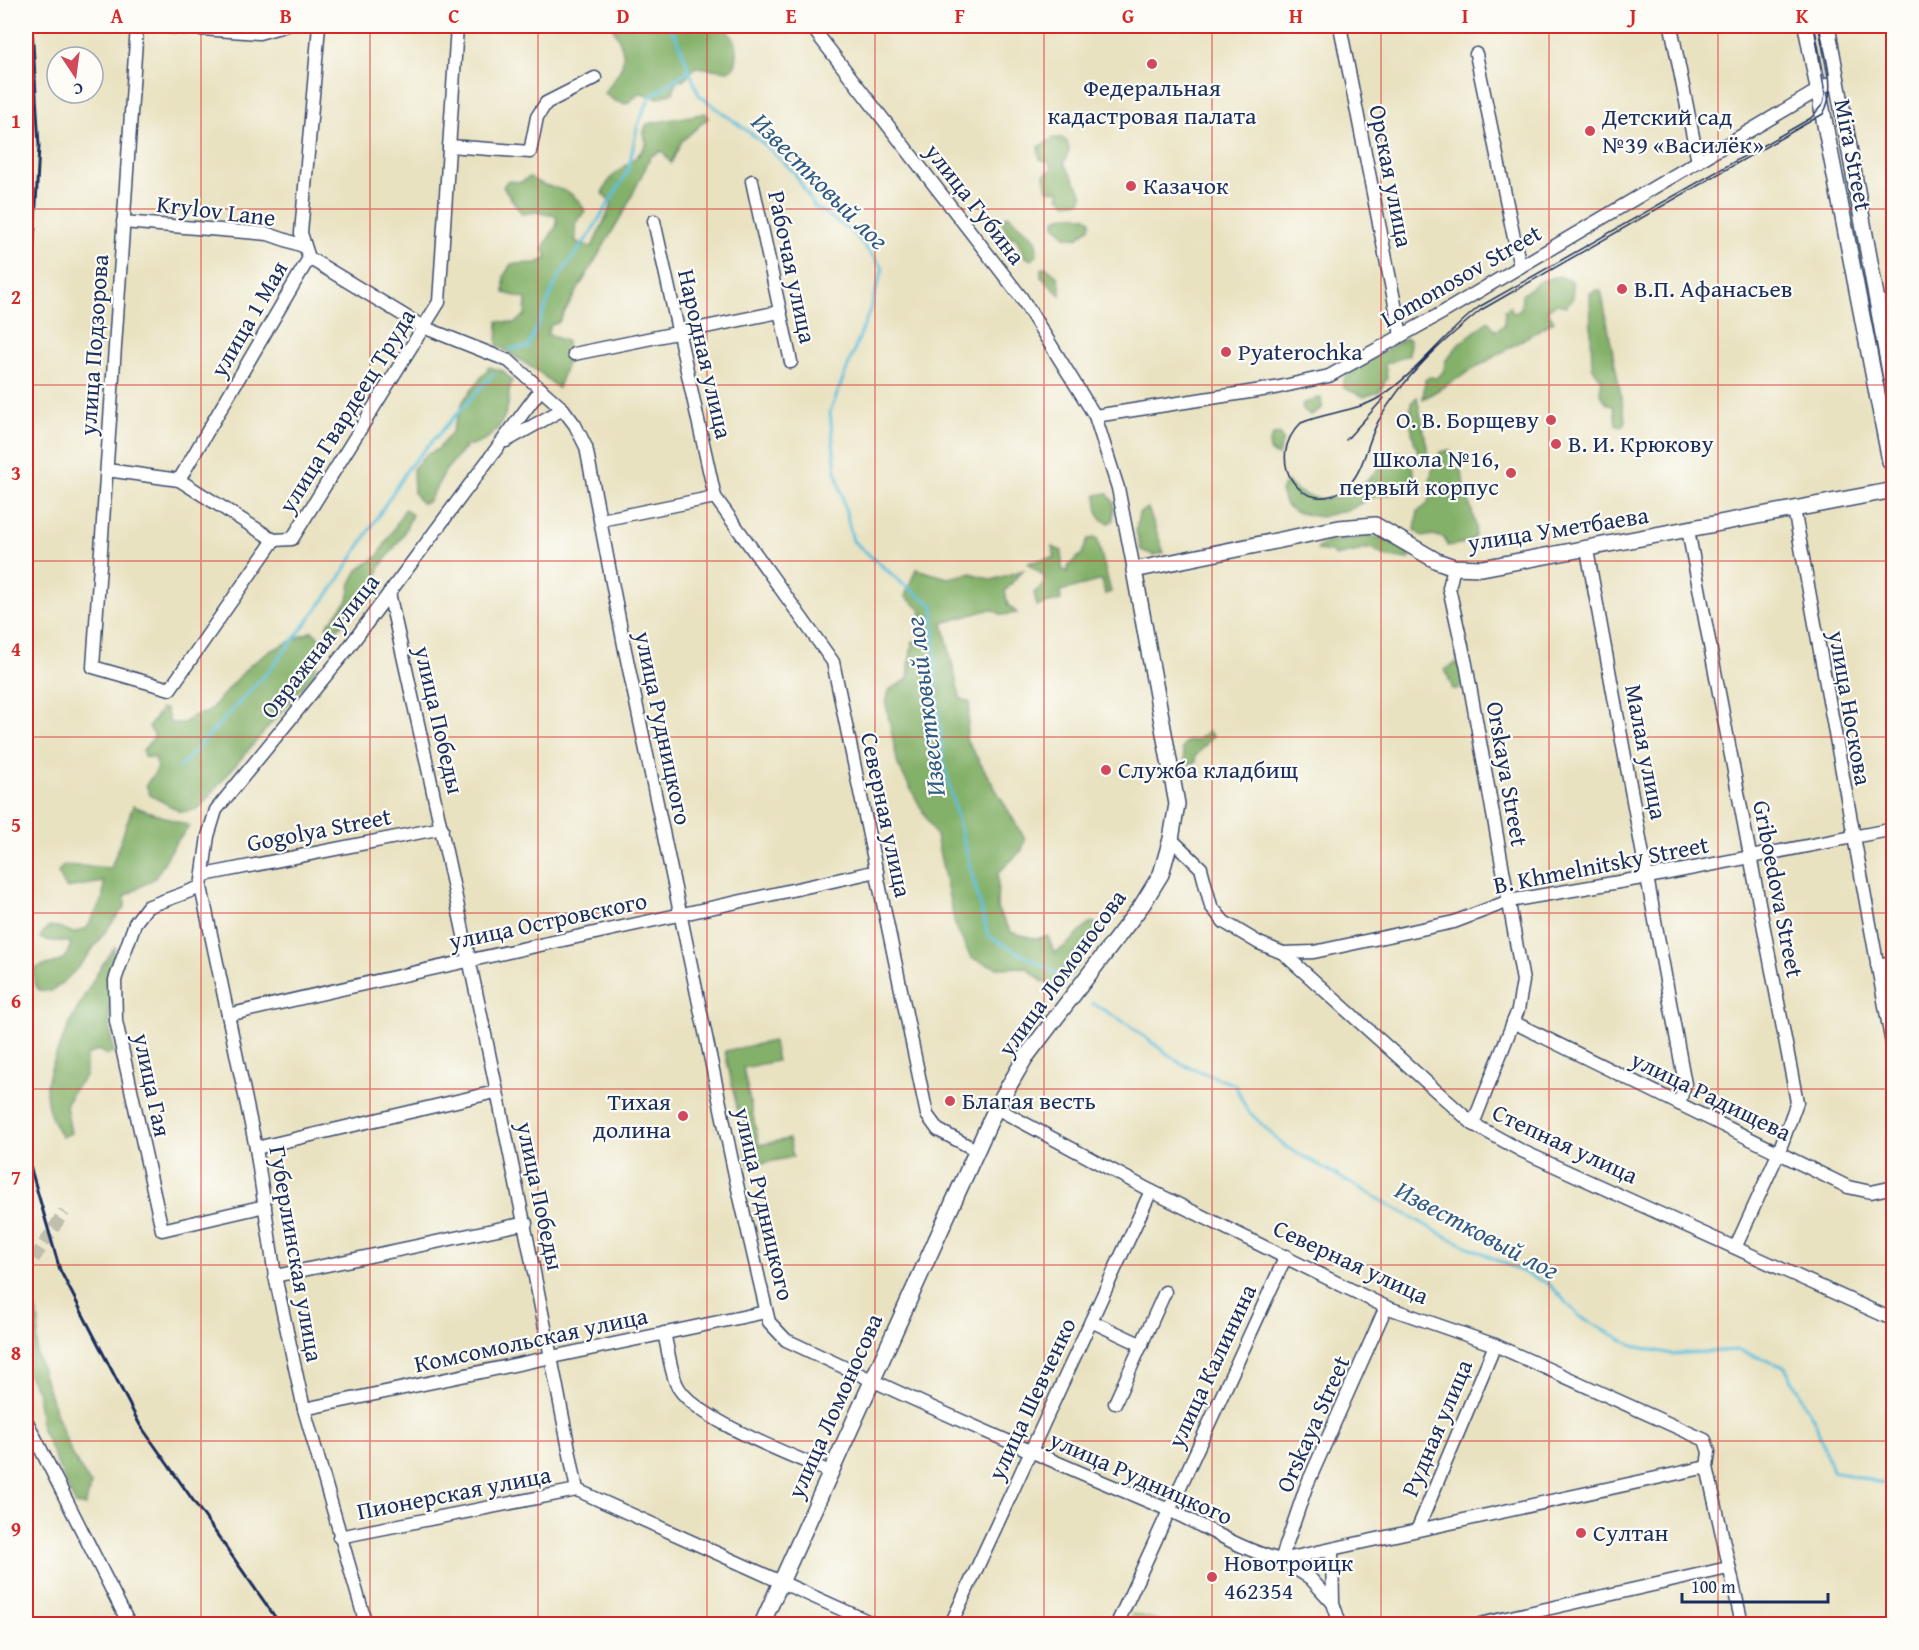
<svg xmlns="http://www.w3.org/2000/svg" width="1919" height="1650" font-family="'Gentium Book Plus',serif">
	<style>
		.green { fill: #a5ce79; stroke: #607e6c; stroke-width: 1.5 }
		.forest { fill: #84b169; stroke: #507064; stroke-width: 1.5 }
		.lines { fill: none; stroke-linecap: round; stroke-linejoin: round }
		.stream { stroke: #5dbfdc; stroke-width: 3 }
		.minor-tunnel { stroke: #c0bead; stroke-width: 12; stroke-dasharray: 12 6; stroke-linecap: butt }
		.minor-casing { stroke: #3a4a6d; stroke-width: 15 }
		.major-casing { stroke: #3a4a6d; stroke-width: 18 }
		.minor { stroke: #fff; stroke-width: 12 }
		.major { stroke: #fff; stroke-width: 15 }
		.tram { stroke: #1b2f5e; stroke-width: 1.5 }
		.rail { stroke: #1b2f5e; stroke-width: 3 }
		.grid { fill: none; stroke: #d62828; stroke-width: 1.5; stroke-opacity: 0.55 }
		.poi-dot { fill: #d1495b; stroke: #fdfcf7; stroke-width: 2 }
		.labels { text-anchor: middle; stroke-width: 4.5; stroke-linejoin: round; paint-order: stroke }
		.poi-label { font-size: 24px; fill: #1b2f5e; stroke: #fdfcf7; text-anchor: start }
		.street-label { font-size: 24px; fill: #1b2f5e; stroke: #fdfcf7 }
		.water-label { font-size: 26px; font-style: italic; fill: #2f5a84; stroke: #fdfcf7 }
		.neatline { fill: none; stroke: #d62828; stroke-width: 2 }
		.grid-label { font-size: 20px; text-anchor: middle; font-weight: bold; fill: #d62828 }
	</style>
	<rect width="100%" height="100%" fill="#fdfcf7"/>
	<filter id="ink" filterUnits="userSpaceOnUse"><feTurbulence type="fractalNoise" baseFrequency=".0167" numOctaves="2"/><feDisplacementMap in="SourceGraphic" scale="12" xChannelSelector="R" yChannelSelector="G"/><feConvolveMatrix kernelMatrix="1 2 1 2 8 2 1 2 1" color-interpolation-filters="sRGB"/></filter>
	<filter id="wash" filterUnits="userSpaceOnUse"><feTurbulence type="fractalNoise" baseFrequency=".008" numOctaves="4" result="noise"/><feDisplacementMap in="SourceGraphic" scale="24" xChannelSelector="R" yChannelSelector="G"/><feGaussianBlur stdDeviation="1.35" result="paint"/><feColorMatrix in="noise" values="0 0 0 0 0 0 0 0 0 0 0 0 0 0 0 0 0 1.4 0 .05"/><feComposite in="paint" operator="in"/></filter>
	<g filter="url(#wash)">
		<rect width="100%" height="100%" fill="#e9e2c1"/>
		<!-- green -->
		<g class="green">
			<polygon points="1842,173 1847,174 1862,250 1858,253 1856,252"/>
			<polygon points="1133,1614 1172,1624 1128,1624"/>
		</g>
		<!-- forest -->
		<g class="forest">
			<path d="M612,26H721C737,38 740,47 735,66L728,71L696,67L684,79L676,82L673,93L658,98L641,93L626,104L615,101L604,93C626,64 630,59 612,26Z"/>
			<path d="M706,113L708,118L682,141L671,163L662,151L651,156L626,208L558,323L551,325L547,334L566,341L570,355L558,388L539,372L497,345L498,321L514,323L525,315L526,299L504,293V276L511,264L537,263L547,258L543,247L557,225L556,216L536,212L522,214L503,187L507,181L521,182L530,177C553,195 568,180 585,211L575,224L576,242L592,247L612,204L603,193C609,174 621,171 635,158C640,154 644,148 647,143L643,134L647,124Z"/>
			<polygon points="1054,138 1062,138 1067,142 1069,151 1064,163 1083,195 1081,201 1067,203 1059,197 1060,191 1047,190 1044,175 1052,169 1050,163 1040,159 1038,147"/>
			<polygon points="1008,215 1036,239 1037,255 1032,260 1025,257 1016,238 1009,237 1001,220"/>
			<polygon points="1067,215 1085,216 1091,220 1090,227 1077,238 1065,236 1055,224 1055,219"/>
			<path d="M1045,267C1057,273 1062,281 1060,295L1041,277V269Z"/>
			<polygon points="1559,276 1572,281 1573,298 1566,306 1556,304 1547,310 1554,321 1423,399 1425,380 1430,377 1437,378 1443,372 1446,360 1459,344 1488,321 1496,331 1504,325 1505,310 1510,307 1514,313 1521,309 1522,295 1540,281"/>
			<polygon points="1597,290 1601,290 1626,423 1622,427 1616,424 1614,407 1606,403 1600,392 1602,380 1592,367 1590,293"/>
			<polygon points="1406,338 1410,340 1409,355 1385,364 1387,378 1379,392 1364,397 1344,388 1343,382 1347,374"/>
			<path d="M489,367L503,371L512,381C507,392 510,399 507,409C500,431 488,442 466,446L446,470L428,502L421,503L414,493L413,469L426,455L438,449L452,432L463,401Z"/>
			<path d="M1417,397L1429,457L1423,458C1411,445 1410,422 1411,403Z"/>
			<polygon points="1317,398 1321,398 1322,408 1311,415 1303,410 1302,404"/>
			<polygon points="1279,434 1283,440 1278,456 1271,453 1269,444 1273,435"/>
			<path d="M1450,450L1453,465L1461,471L1476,527L1475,536L1470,542L1448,546L1444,538L1433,535L1423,537L1415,530L1418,511C1435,503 1428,491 1431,476C1432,468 1437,460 1440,452Z"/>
			<path d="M1396,451L1407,455C1413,467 1416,476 1413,490L1369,498L1351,509L1320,517L1295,512L1286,505L1281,491L1285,483L1287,482C1316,511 1354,499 1377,470C1384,461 1385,457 1396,451Z"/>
			<polygon points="1107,493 1114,503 1113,520 1109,523 1102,520 1098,514 1096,495"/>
			<polygon points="1148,508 1164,553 1154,555 1141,550 1136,531 1139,513"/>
			<polygon points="405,509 412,515 402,537 379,568 377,580 334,634 326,627 348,600 351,583 358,570 378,556"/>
			<path d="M1364,536C1378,536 1409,541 1410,559L1387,557L1372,548L1335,556L1331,552L1317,550C1327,535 1347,543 1364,536Z"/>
			<polygon points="1097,538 1111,592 1105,594 1102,580 1060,591 1061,600 1037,606 1034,593 1044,584 1044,576 1027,563 1055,557 1052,547 1062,551 1062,569 1067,572 1069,565 1082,554 1088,539"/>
			<path d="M916,569L948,578L971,573L992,580L1023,570L1005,591L1008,605L1017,613L1003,615L991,609L943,623L960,698L970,703L966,739L1025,839L1022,850L998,873L997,909L1011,932L1036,939L1048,936L1054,953C1070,946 1078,932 1092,922L1102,926L1072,974L1059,988L1042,981L1026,967L998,968L971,958L955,925L936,836L898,765L886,704L889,690L908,679L912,642L925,636L920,609L905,596Z"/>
			<path d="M312,631L323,642L314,673L198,809L181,812L150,795L146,785C152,774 161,773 155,758L144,757L143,750L155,736L149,727L161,709H166L170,723H184L195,715L207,713L249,666L270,651Z"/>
			<path d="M1456,663C1465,671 1463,680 1459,690L1453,689L1445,669Z"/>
			<polygon points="1208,731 1213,736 1195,757 1196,762 1186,765 1182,749 1186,742 1197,740"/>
			<path d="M133,806L190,826L176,842L155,878L125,896V907C99,935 84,970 51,991L39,990L34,983L33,970C52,958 64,971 71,943C60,939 51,943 40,938C47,921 59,926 73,933L87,928L103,898L104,882L66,888L58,872L64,865L111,868Z"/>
			<path d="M115,947L109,1026L114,1053L107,1055L98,1050L86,1056V1075L73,1090L66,1106L71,1133L62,1137C53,1124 47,1110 46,1094C45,1064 95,971 115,947Z"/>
			<polygon points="773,1041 777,1061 743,1068 759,1145 789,1139 793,1157 749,1166 725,1051"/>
			<polygon points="26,1300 33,1304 39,1320 36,1352 55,1410 72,1455 91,1485 85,1506 75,1504 41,1427 37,1390 26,1372"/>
		</g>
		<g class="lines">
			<!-- stream -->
			<g class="stream">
				<polyline points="668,26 676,36 699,95 758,139 794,172 814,206 853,233 883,268 870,310 830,412 836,471 853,541 903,584 933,605 936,691 944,766 988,936 1056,973"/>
				<polyline points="510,349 528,347 559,276 588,237 628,171 638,124 650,97 689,70"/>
				<polyline points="179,768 273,666 334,587 408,468 494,373"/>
				<polyline points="1092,1003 1126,1023 1181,1064 1235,1085 1247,1110 1283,1145 1445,1236 1549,1284 1579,1316 1633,1346 1672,1354 1738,1350 1785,1367 1816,1424 1832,1471 1894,1486"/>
			</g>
		</g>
	</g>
	<g filter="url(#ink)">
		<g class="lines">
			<!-- minor-tunnel -->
			<polyline class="minor-tunnel" points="34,1259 64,1212"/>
			<!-- minor casing -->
			<g class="minor-casing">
				<g id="minor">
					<polyline points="137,26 93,667 170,689 274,540 292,539 439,302 457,26"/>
					<polyline points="159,26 259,33 284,26"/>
					<polyline points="811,26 1021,297 1095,416 1118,488 1134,570"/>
					<polyline points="1340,26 1401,335"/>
					<polyline points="1671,26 1698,162"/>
					<polyline points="1476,54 1520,267"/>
					<polyline points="449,146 530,152 537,117 546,103 595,78"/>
					<polyline points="752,181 791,362"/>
					<polyline points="654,221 715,497 833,662 927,1115 938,1130 976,1150"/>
					<polyline points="123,222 268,234 303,246"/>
					<path d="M309,258L423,327L509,361L563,409L575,425L586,447L625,650L736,1180L769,1322L786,1340C908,1398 1032,1453 1157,1505C1199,1522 1237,1549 1281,1560L1707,1467"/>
					<polyline points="309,258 301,233 319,26"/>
					<polyline points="574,354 779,312"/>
					<polyline points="1095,416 1275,388 1329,376 1442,313 1837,79"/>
					<polyline points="506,441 563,409"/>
					<polyline points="107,470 179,480 274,540"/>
					<polyline points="179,480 309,258"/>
					<polyline points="1794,509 1894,1055"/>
					<polyline points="601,520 715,497"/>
					<polyline points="1688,530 1797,1102 1778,1154 1736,1246"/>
					<polyline points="1587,550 1685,1084 1679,1104"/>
					<polyline points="1454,567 1449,588 1466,664 1523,981 1518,1010 1473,1124"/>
					<path d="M389,593C456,891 519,1190 577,1490L874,1624"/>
					<polyline points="1171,839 1201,868 1211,906 1224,922 1259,943 1283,953 1473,1124 1522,1151 1894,1320"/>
					<polyline points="204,875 442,828"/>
					<polyline points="201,887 147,907 135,923 115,980 116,1021 162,1230 265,1206"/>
					<polyline points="1283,953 1314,952 1454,922 1509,901 1648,877 1894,829"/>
					<polyline points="1877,965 1894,962"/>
					<path d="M228,1015C444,964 661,920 877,871"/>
					<polyline points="1513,1022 1848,1187 1871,1192 1894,1187"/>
					<polyline points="996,1108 1151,1191 1386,1307 1495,1345 1705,1440 1709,1452 1707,1467 1742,1624"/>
					<polyline points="256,1148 495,1092"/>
					<polyline points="275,1276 526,1223"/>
					<polyline points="1091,1321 1142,1345"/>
					<path d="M664,1333C668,1349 670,1368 676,1383C690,1418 794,1456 830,1472"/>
					<polyline points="1115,1403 1165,1292"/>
					<polyline points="304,1409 766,1312"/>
					<polyline points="26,1420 129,1624"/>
					<polyline points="1418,1528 1495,1345"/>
					<polyline points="339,1537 577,1490"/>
					<polyline points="1332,1551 1333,1603 1340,1624"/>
					<polyline points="1333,1603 1310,1578 1281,1560 1306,1487 1386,1307"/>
					<polyline points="366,1624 304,1409 275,1276 256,1148 201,887 208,836 216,810 346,651 541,389"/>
					<polyline points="951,1624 1151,1191"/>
					<polyline points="1117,1624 1286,1256"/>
					<polyline points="1480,1624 1728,1568"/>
				</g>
			</g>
			<!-- major casing -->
			<g class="major-casing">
				<g id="major">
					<polyline points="1806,26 1890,461 1894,468"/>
					<polyline points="1827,26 1894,394"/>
					<polyline points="762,1624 996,1108 1025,1058 1142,905 1161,874 1171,839 1177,804 1134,570 1339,528 1375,525 1437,561 1454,567 1482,568 1894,490"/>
				</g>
			</g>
			<!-- minor -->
			<use href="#minor" class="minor"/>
			<!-- major -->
			<use href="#major" class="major"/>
			<!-- tram -->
			<g class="tram">
				<path d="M1814,26L1825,94L1823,104L1811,118L1479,307C1444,334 1417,373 1380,397C1356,412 1326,412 1301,423C1262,460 1303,519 1344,489C1364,475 1367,440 1379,420C1403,377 1443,341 1481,310L1823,114C1838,89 1824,52 1819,26"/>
				<polyline points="1346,440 1384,398"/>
			</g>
			<!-- rail -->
			<g class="rail">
				<polyline points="26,398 39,146 32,26"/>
				<polyline points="26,1152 60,1270 140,1425 280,1624"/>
			</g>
		</g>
	</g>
	<!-- grid -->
	<path class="grid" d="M201,26V1624M370,26V1624M538,26V1624M707,26V1624M875,26V1624M1044,26V1624M1212,26V1624M1381,26V1624M1549,26V1624M1718,26V1624M26,209H1894M26,385H1894M26,561H1894M26,737H1894M26,913H1894M26,1089H1894M26,1265H1894M26,1441H1894"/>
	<!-- markers -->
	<g class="poi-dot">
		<circle cx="1152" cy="64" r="6"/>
		<circle cx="1590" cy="131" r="6"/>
		<circle cx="1131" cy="186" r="6"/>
		<circle cx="1622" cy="289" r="6"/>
		<circle cx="1226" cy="352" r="6"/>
		<circle cx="1551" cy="420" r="6"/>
		<circle cx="1556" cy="444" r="6"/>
		<circle cx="1511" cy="473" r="6"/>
		<circle cx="1106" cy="770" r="6"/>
		<circle cx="950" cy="1101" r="6"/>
		<circle cx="683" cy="1116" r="6"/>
		<circle cx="1581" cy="1533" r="6"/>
		<circle cx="1212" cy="1577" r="6"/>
	</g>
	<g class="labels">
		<!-- poi labels -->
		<g class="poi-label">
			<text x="1152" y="96" text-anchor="middle">Федеральная<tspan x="1152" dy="28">кадастровая палата</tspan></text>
			<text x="1602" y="125">Детский сад<tspan x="1602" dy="28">№39 «Василёк»</tspan></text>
			<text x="1143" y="194">Казачок</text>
			<text x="1634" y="297">В.П. Афанасьев</text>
			<text x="1238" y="360">Pyaterochka</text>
			<text x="1539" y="428" text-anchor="end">О. В. Борщеву</text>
			<text x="1568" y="452">В. И. Крюкову</text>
			<text x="1499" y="467" text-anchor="end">Школа №16,<tspan x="1499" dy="28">первый корпус</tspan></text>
			<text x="1118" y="778">Служба кладбищ</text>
			<text x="962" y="1109">Благая весть</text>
			<text x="671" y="1110" text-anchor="end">Тихая<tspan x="671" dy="28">долина</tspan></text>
			<text x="1593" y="1541">Султан</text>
			<text x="1224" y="1571">Новотроицк<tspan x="1224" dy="28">462354</tspan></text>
		</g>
		<!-- street labels -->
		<g class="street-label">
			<text transform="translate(1853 155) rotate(79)" y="8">Mira Street</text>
			<text transform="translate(1391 176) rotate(79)" y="8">Орская улица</text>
			<text transform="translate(975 204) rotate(52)" y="8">улица Губина</text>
			<text transform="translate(216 211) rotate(7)" y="8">Krylov Lane</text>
			<text transform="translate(792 267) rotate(78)" y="8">Рабочая улица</text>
			<text transform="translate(1461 276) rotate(-30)" y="8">Lomonosov Street</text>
			<text transform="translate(249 319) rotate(-60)" y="8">улица 1 Мая</text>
			<text transform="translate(94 345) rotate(-86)" y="8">улица Подзорова</text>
			<text transform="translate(705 354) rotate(77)" y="8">Народная улица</text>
			<text transform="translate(347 411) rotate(-58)" y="8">улица Гвардеец Труда</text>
			<text transform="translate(1558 529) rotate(-9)" y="8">улица Уметбаева</text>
			<text transform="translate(320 646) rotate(-52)" y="8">Овражная улица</text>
			<text transform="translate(1850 708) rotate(80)" y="8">улица Носкова</text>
			<text transform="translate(439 720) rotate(77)" y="8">улица Победы</text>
			<text transform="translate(663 728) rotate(78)" y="8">улица Рудницкого</text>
			<text transform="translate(1646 752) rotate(79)" y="8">Малая улица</text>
			<text transform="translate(1507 774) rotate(80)" y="8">Orskaya Street</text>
			<text transform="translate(886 815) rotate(78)" y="8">Северная улица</text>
			<text transform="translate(319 830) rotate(-11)" y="8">Gogolya Street</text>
			<text transform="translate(1601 865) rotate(-11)" y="8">B. Khmelnitsky Street</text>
			<text transform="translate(1778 889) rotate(79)" y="8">Griboedova Street</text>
			<text transform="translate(548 921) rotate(-12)" y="8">улица Островского</text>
			<text transform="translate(1062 973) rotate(-54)" y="8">улица Ломоносова</text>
			<text transform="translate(152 1085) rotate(78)" y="8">улица Гая</text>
			<text transform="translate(1711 1096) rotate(26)" y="8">улица Радищева</text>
			<text transform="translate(1565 1144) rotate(25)" y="8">Степная улица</text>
			<text transform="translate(540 1196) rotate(78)" y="8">улица Победы</text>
			<text transform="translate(764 1204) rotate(77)" y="8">улица Рудницкого</text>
			<text transform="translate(296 1254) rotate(80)" y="8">Губерлинская улица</text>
			<text transform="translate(1351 1262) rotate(25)" y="8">Северная улица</text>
			<text transform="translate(531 1340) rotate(-12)" y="8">Комсомольская улица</text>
			<text transform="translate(1212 1366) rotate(-65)" y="8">улица Калинина</text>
			<text transform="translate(1032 1399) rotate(-65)" y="8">улица Шевченко</text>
			<text transform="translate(835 1406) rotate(-66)" y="8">улица Ломоносова</text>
			<text transform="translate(1313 1424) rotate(-66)" y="8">Orskaya Street</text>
			<text transform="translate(1437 1428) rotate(-67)" y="8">Рудная улица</text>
			<text transform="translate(1141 1478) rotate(24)" y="8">улица Рудницкого</text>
			<text transform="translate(454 1493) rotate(-11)" y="8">Пионерская улица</text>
		</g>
		<!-- water labels -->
		<g class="water-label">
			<text transform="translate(820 181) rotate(45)" y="9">Известковый лог</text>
			<text transform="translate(925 707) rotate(-97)" y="9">Известковый лог</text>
			<text transform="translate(1477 1230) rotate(28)" y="9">Известковый лог</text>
		</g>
	</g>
	<!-- margin -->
	<rect width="1919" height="1650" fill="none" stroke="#fdfcf7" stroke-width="66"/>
	<!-- north arrow -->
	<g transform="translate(75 75) rotate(167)"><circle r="28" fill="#fdfcf7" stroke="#a3aaba" stroke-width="1.5"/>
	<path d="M0-4.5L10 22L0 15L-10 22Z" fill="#d1495b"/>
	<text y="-9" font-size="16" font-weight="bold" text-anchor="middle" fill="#1b2f5e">С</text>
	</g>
	<!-- scale -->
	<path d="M1682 1593v9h146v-9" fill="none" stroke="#1b2f5e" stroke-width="3"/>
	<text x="1691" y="1593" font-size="18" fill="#1b2f5e" stroke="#fdfcf7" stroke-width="4.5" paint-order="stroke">100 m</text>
	<rect x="33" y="33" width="1853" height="1584" class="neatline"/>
	<g class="grid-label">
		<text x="117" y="23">A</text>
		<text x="286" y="23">B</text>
		<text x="454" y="23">C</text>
		<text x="623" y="23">D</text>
		<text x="791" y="23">E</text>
		<text x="960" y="23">F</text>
		<text x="1128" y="23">G</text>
		<text x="1296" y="23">H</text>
		<text x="1465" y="23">I</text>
		<text x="1633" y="23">J</text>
		<text x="1802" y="23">K</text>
		<text x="16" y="128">1</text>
		<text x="16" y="304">2</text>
		<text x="16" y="480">3</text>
		<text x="16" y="656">4</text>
		<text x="16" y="832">5</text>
		<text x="16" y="1008">6</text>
		<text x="16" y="1184">7</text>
		<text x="16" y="1360">8</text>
		<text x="16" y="1536">9</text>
	</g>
</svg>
